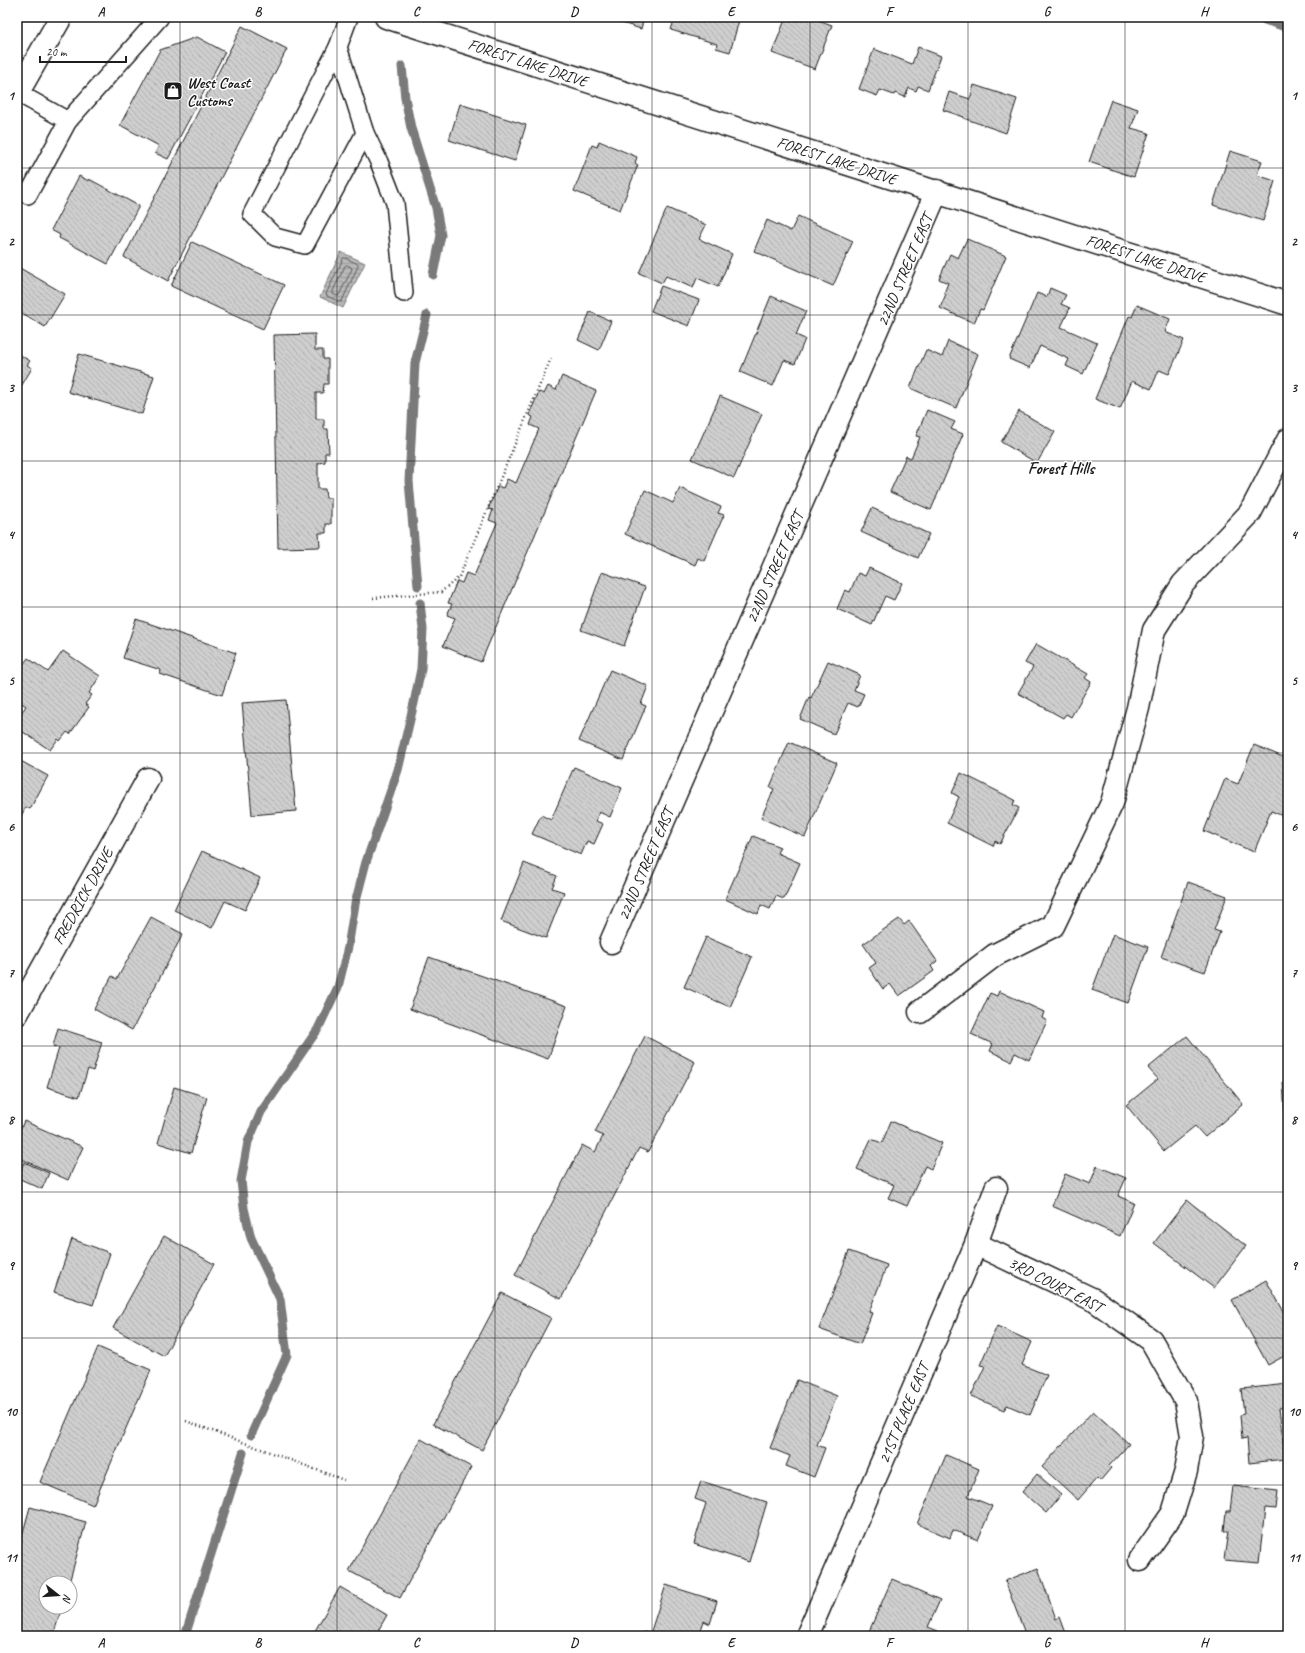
<svg xmlns="http://www.w3.org/2000/svg" width="1305" height="1653" font-family="Caveat,sans-serif">
	<style>
		.water { fill: url(#water-rules); stroke: #7a7a7a }
		.lines { fill: none; stroke-linecap: round; stroke-linejoin: round }
		.shore { stroke: #5a5a5a; stroke-width: 1 }
		.stream { stroke: #7a7a7a; stroke-width: 9 }
		.building { fill: url(#building-back-hatch); stroke: #1c1c1c }
		.lane-casing { stroke: #1c1c1c; stroke-width: 20 }
		.street-casing { stroke: #1c1c1c; stroke-width: 25 }
		.secondary-casing { stroke: #1c1c1c; stroke-width: 25 }
		.path { stroke: #1c1c1c; stroke-width: 2.5; stroke-dasharray: 1 3; stroke-linecap: butt }
		.lane { stroke: #fff; stroke-width: 17 }
		.street { stroke: #fff; stroke-width: 22 }
		.secondary { stroke: #fff; stroke-width: 22 }
		.grid { fill: none; stroke: #1c1c1c; stroke-width: 1; stroke-opacity: 0.55 }
		.labels { text-anchor: middle; stroke-width: 3; stroke-linejoin: round; paint-order: stroke }
		.street-label { font-size: 16px; fill: #1c1c1c; stroke: #fff }
		.poi-label { font-size: 16px; font-weight: bold; fill: #1c1c1c; stroke: #fff; text-anchor: start }
		.neighbourhood-label { font-size: 17px; font-weight: bold; fill: #1c1c1c; stroke: #fff }
		.neatline { fill: none; stroke: #1c1c1c; stroke-width: 1.5 }
		.grid-label { font-size: 13px; text-anchor: middle; font-weight: bold; fill: #1c1c1c }
	</style>
	<defs>
		<pattern id="water-rules" width="6" height="5" patternUnits="userSpaceOnUse"><rect width="6" height="5" fill="#b8b8b8"/><path d="M0 2.5h6" fill="none" stroke="#9e9e9e"/></pattern>
		<pattern id="building-back-hatch" width="6" height="6" patternUnits="userSpaceOnUse"><rect width="6" height="6" fill="#cecece"/><path d="M-1 5l2 2M0 0l6 6M5-1l2 2" fill="none" stroke="#b0b0b0"/></pattern>
	</defs>
	<rect width="100%" height="100%" fill="#fff"/>
	<filter id="ink" filterUnits="userSpaceOnUse"><feTurbulence type="fractalNoise" baseFrequency=".025" numOctaves="2"/><feDisplacementMap in="SourceGraphic" scale="8" xChannelSelector="R" yChannelSelector="G"/><feConvolveMatrix kernelMatrix="1 2 1 2 8 2 1 2 1" color-interpolation-filters="sRGB"/></filter>
	<g filter="url(#ink)">
		<!-- water -->
		<polygon class="water" points="341,252 365,263 343,308 320,297"/>
		<g class="lines">
			<!-- shore -->
			<g class="shore">
				<polygon points="345,258 358,264 358,266 342,301 340,302 327,296 326,294 343,259"/>
				<polygon points="347,265 351,267 352,269 339,295 337,296 333,294 333,291 345,266"/>
			</g>
			<!-- stream -->
			<g class="stream">
				<polyline points="1256,17 1288,28"/>
				<polyline points="402,66 405,98 411,128 436,208 441,235 433,275"/>
				<polyline points="418,586 409,481 415,363 427,315"/>
				<polyline points="251,1435 287,1355 280,1299 251,1238 244,1208 241,1181 248,1142 261,1112 318,1029 338,987 348,947 355,904 366,862 398,770 414,703 421,669 423,629 420,603"/>
				<polyline points="185,1636 243,1453"/>
			</g>
		</g>
		<!-- building -->
		<g class="building">
			<polygon points="603,17 644,17 641,29"/>
			<polygon points="675,17 740,17 730,52 716,48 717,44 671,30"/>
			<polygon points="786,17 810,17 832,25 815,69 772,53"/>
			<polygon points="242,26 287,49 168,281 124,257"/>
			<polygon points="197,37 225,52 168,159 155,153 159,146 120,125 160,50"/>
			<polygon points="918,47 941,56 928,90 918,86 916,91 909,88 905,97 895,93 894,95 880,90 877,96 859,89 874,49 912,64"/>
			<polygon points="974,85 1017,99 1006,133 963,118 964,117 943,110 949,92 970,99"/>
			<polygon points="1111,100 1138,109 1131,128 1149,133 1134,177 1089,162"/>
			<polygon points="460,104 526,125 515,161 449,140"/>
			<polygon points="599,141 637,157 635,163 638,165 620,210 574,191 592,145 597,147"/>
			<polygon points="1230,151 1262,161 1257,175 1275,181 1263,221 1213,205"/>
			<polygon points="79,176 89,181 89,179 139,206 108,264 59,238 60,235 51,230"/>
			<polygon points="667,208 706,225 699,239 732,254 718,287 697,278 693,288 666,276 662,283 639,273"/>
			<polygon points="798,216 853,241 833,286 754,251 767,220 791,231"/>
			<polygon points="967,239 1006,256 983,310 980,309 974,323 940,308 946,294 944,293 948,283 939,279 950,254 958,258"/>
			<polygon points="192,242 284,285 263,329 171,286"/>
			<polygon points="18,267 65,294 45,327 17,310"/>
			<polygon points="661,286 699,300 689,326 651,311"/>
			<polygon points="1050,288 1066,295 1061,304 1070,308 1061,327 1097,343 1083,374 1066,366 1069,359 1040,346 1030,368 1009,359 1037,293 1047,297"/>
			<polygon points="771,296 806,311 796,335 805,339 795,364 784,360 773,386 740,372"/>
			<polygon points="1137,305 1170,319 1165,332 1184,340 1169,374 1159,370 1151,389 1132,381 1120,409 1095,399 1129,316 1132,317"/>
			<polygon points="590,312 611,321 599,350 578,340"/>
			<polygon points="315,334 315,350 323,350 323,359 328,359 328,384 324,384 323,393 316,393 316,419 324,419 324,429 328,429 329,453 325,453 325,462 318,463 318,489 325,489 326,498 331,498 331,524 326,524 326,533 319,533 320,547 278,548 274,335"/>
			<polygon points="948,341 978,354 956,408 910,388 926,350 942,357"/>
			<polygon points="17,353 30,361 27,365 32,368 22,385 17,382"/>
			<polygon points="79,354 154,376 142,414 68,392"/>
			<polygon points="562,376 596,391 481,662 443,646 455,618 447,615 452,604 448,603 457,581 462,583 466,573 474,576 497,523 489,520 493,510 488,509 498,486 503,488 507,479 516,483 539,429 530,425 533,417 529,415 539,392 544,394 548,386 556,390"/>
			<polygon points="720,396 762,414 734,478 692,459"/>
			<polygon points="927,410 955,422 951,429 963,434 931,510 890,492 906,456 911,458 920,437 916,436"/>
			<polygon points="1019,411 1055,432 1037,463 1001,442"/>
			<polygon points="680,488 721,507 718,513 724,515 704,561 698,558 695,565 625,534 645,490 673,503"/>
			<polygon points="872,508 929,534 918,558 861,532"/>
			<polygon points="869,568 902,583 894,600 885,596 872,625 837,609 845,590 850,592 858,573 865,576"/>
			<polygon points="602,572 645,587 624,646 581,630"/>
			<polygon points="136,619 236,653 222,695 160,674 161,670 123,658"/>
			<polygon points="1036,644 1088,674 1085,678 1091,682 1071,717 1066,714 1063,718 1018,693 1033,667 1025,663"/>
			<polygon points="63,651 100,676 89,693 92,695 85,704 89,707 70,734 67,732 60,741 58,739 50,750 17,728 17,719 26,706 17,700 17,673 28,658 48,672"/>
			<polygon points="828,661 860,675 854,690 864,694 858,707 848,703 834,734 800,719 809,697 811,698"/>
			<polygon points="610,670 648,686 641,704 646,706 623,760 579,741"/>
			<polygon points="286,700 296,811 252,815 242,703"/>
			<polygon points="789,742 837,763 805,837 761,818 774,789 770,787"/>
			<polygon points="1254,745 1288,759 1288,818 1271,811 1254,852 1204,831 1225,779 1238,784"/>
			<polygon points="17,759 48,776 30,809 26,807 17,823"/>
			<polygon points="574,767 622,788 610,817 599,812 596,821 603,824 594,844 587,841 581,855 532,834 541,815 551,820"/>
			<polygon points="961,773 1015,800 1013,805 1019,808 1000,844 995,841 993,846 947,823 959,797 952,793"/>
			<polygon points="753,836 780,847 777,853 800,863 784,899 776,896 770,909 761,905 758,914 725,899"/>
			<polygon points="202,851 260,878 245,910 225,901 212,928 174,910"/>
			<polygon points="524,863 557,876 552,888 564,892 546,938 501,921"/>
			<polygon points="1188,882 1227,896 1214,930 1220,932 1205,972 1161,957"/>
			<polygon points="151,917 183,934 132,1030 94,1009 112,976 117,979"/>
			<polygon points="899,919 904,925 909,921 937,961 931,966 934,971 899,996 890,984 883,989 869,968 876,963 863,944"/>
			<polygon points="1113,934 1148,947 1128,1003 1092,990"/>
			<polygon points="706,937 752,957 730,1007 684,987"/>
			<polygon points="429,957 567,1006 548,1059 410,1009"/>
			<polygon points="999,991 1044,1012 1042,1018 1047,1021 1029,1060 1015,1053 1011,1061 990,1051 993,1044 971,1034 990,993 997,996"/>
			<polygon points="58,1028 102,1042 93,1071 88,1069 79,1097 47,1087 59,1048 53,1046"/>
			<polygon points="645,1036 695,1062 648,1152 639,1148 561,1299 515,1275 582,1145 595,1152 603,1136 595,1132"/>
			<polygon points="1187,1036 1243,1104 1205,1137 1195,1126 1164,1151 1126,1105 1158,1079 1148,1068"/>
			<polygon points="1288,1081 1288,1132 1286,1133 1283,1082"/>
			<polygon points="174,1087 207,1097 191,1153 158,1143"/>
			<polygon points="24,1121 83,1147 68,1180 17,1157 17,1127 21,1128"/>
			<polygon points="891,1121 942,1143 931,1169 925,1166 907,1206 888,1198 894,1185 857,1169 871,1139 882,1143"/>
			<polygon points="24,1162 49,1173 42,1189 18,1178"/>
			<polygon points="1097,1166 1126,1178 1118,1196 1134,1203 1120,1236 1052,1206 1065,1174 1090,1184"/>
			<polygon points="1187,1200 1246,1246 1214,1288 1154,1243"/>
			<polygon points="164,1236 214,1264 164,1356 113,1328"/>
			<polygon points="72,1239 110,1253 93,1305 54,1292"/>
			<polygon points="849,1251 887,1265 869,1312 872,1313 860,1344 819,1329"/>
			<polygon points="1266,1280 1287,1317 1288,1316 1288,1354 1268,1365 1232,1300"/>
			<polygon points="502,1293 551,1318 482,1450 433,1424"/>
			<polygon points="997,1326 1032,1342 1022,1365 1047,1375 1030,1415 1007,1405 1004,1410 971,1396 985,1366 980,1365"/>
			<polygon points="98,1347 151,1370 93,1505 40,1482"/>
			<polygon points="797,1380 837,1396 817,1445 825,1448 814,1477 786,1466 790,1456 770,1448"/>
			<polygon points="1288,1384 1288,1407 1279,1408 1285,1459 1249,1463 1247,1438 1242,1439 1240,1415 1244,1414 1241,1389"/>
			<polygon points="1093,1411 1129,1444 1109,1466 1111,1468 1100,1481 1097,1478 1078,1500 1042,1467"/>
			<polygon points="421,1439 471,1467 400,1598 349,1571"/>
			<polygon points="946,1455 979,1469 968,1496 992,1506 978,1540 953,1530 950,1538 917,1524"/>
			<polygon points="1037,1474 1061,1495 1046,1513 1022,1492"/>
			<polygon points="701,1481 767,1502 749,1562 694,1544 706,1503 695,1499"/>
			<polygon points="1233,1486 1278,1491 1276,1509 1265,1508 1259,1563 1224,1560 1228,1531 1224,1531 1226,1511 1230,1511"/>
			<polygon points="30,1507 86,1522 69,1583 46,1583 46,1607 62,1607 53,1636 17,1636 17,1554"/>
			<polygon points="1038,1568 1056,1619 1060,1617 1067,1636 1026,1636 1005,1581"/>
			<polygon points="892,1579 940,1600 928,1627 938,1631 936,1636 867,1636"/>
			<polygon points="666,1585 717,1601 710,1624 704,1621 699,1636 643,1636 644,1632 650,1634"/>
			<polygon points="340,1587 387,1615 375,1636 312,1636"/>
		</g>
		<g class="lines">
			<!-- lane casing -->
			<g class="lane-casing">
				<g id="lane">
					<polyline points="349,17 338,47 365,133 379,162 395,203 404,293"/>
					<polyline points="338,47 252,214 275,237 305,245 365,133"/>
					<polyline points="68,121 160,17"/>
					<polyline points="17,188 28,195 68,121 18,93"/>
				</g>
			</g>
			<!-- street casing -->
			<g class="street-casing">
				<g id="street">
					<polyline points="611,942 937,191"/>
					<polyline points="920,1012 995,955 1053,926 1112,803 1138,708 1154,630 1183,584 1250,513 1288,440"/>
					<polyline points="17,1014 148,779"/>
					<polyline points="976,1244 1094,1300 1151,1340 1186,1401 1192,1436 1186,1471 1173,1513 1140,1560"/>
					<polyline points="807,1636 976,1244 996,1188"/>
				</g>
			</g>
			<!-- secondary casing -->
			<g class="secondary-casing">
				<g id="secondary">
					<polyline points="386,17 1288,304"/>
					<polyline points="17,94 61,17"/>
				</g>
			</g>
			<!-- path -->
			<g class="path">
				<polyline points="373,598 441,592 459,577 552,356"/>
				<polyline points="186,1421 344,1480"/>
			</g>
			<!-- lane -->
			<use href="#lane" class="lane"/>
			<!-- street -->
			<use href="#street" class="street"/>
			<!-- secondary -->
			<use href="#secondary" class="secondary"/>
		</g>
	</g>
	<!-- grid -->
	<path class="grid" d="M180,17V1636M337,17V1636M495,17V1636M652,17V1636M810,17V1636M968,17V1636M1125,17V1636M17,168H1288M17,315H1288M17,461H1288M17,607H1288M17,753H1288M17,900H1288M17,1046H1288M17,1192H1288M17,1338H1288M17,1485H1288"/>
	<!-- icons -->
	<defs>
		<g id="shop-square" transform="scale(1)"><rect x="-9" y="-9" width="18" height="18" rx="4" fill="#1c1c1c" stroke="#fff"/><path d="M-5-2.5h2.3a2.7 3.5 0 0 1 5.4 0H5L5.5 6h-11ZM-1.5-2.5h3a1.5 2.3 0 0 0-3 0Z" fill="#fff"/></g>
	</defs>
	<g fill-rule="evenodd">
		<use href="#shop-square" x="173" y="91"/>
	</g>
	<g class="labels">
		<!-- street labels -->
		<g class="street-label">
			<text transform="translate(528 62) rotate(18)" y="6">FOREST LAKE DRIVE</text>
			<text transform="translate(837 160) rotate(18)" y="6">FOREST LAKE DRIVE</text>
			<text transform="translate(1146 258) rotate(18)" y="6">FOREST LAKE DRIVE</text>
			<text transform="translate(904 270) rotate(-67)" y="6">22ND STREET EAST</text>
			<text transform="translate(774 567) rotate(-66)" y="6">22ND STREET EAST</text>
			<text transform="translate(645 864) rotate(-67)" y="6">22ND STREET EAST</text>
			<text transform="translate(82 896) rotate(-61)" y="6">FREDRICK DRIVE</text>
			<text transform="translate(1056 1284) rotate(27)" y="6">3RD COURT EAST</text>
			<text transform="translate(903 1413) rotate(-67)" y="6">21ST PLACE EAST</text>
		</g>
		<!-- poi labels -->
		<g class="poi-label">
			<text x="187" y="88">West Coast<tspan x="187" dy="18">Customs</tspan></text>
		</g>
		<!-- neighbourhood labels -->
		<g class="neighbourhood-label">
			<text x="1061" y="474">Forest Hills</text>
		</g>
	</g>
	<!-- margin -->
	<rect width="1305" height="1653" fill="none" stroke="#fff" stroke-width="44"/>
	<!-- north arrow -->
	<g transform="translate(58 1595) rotate(107)"><circle r="19" fill="#ffffff" stroke="#a4a4a4"/>
	<path d="M0-3L7 15L0 10L-7 15Z" fill="#1c1c1c"/>
	<text y="-6" font-size="11" font-weight="bold" text-anchor="middle" fill="#1c1c1c">N</text>
	</g>
	<!-- scale -->
	<path d="M40 56v6h86v-6" fill="none" stroke="#1c1c1c" stroke-width="2"/>
	<text x="46" y="56" font-size="12" fill="#1c1c1c" stroke="#ffffff" stroke-width="3" paint-order="stroke">20 m</text>
	<rect x="22" y="22" width="1261" height="1609" class="neatline"/>
	<g class="grid-label">
		<text x="101" y="16">A</text>
		<text x="258" y="16">B</text>
		<text x="416" y="16">C</text>
		<text x="574" y="16">D</text>
		<text x="731" y="16">E</text>
		<text x="889" y="16">F</text>
		<text x="1047" y="16">G</text>
		<text x="1204" y="16">H</text>
		<text x="11" y="100">1</text>
		<text x="1294" y="100">1</text>
		<text x="11" y="246">2</text>
		<text x="1294" y="246">2</text>
		<text x="11" y="392">3</text>
		<text x="1294" y="392">3</text>
		<text x="11" y="539">4</text>
		<text x="1294" y="539">4</text>
		<text x="11" y="685">5</text>
		<text x="1294" y="685">5</text>
		<text x="11" y="831">6</text>
		<text x="1294" y="831">6</text>
		<text x="11" y="977">7</text>
		<text x="1294" y="977">7</text>
		<text x="11" y="1124">8</text>
		<text x="1294" y="1124">8</text>
		<text x="11" y="1270">9</text>
		<text x="1294" y="1270">9</text>
		<text x="11" y="1416">10</text>
		<text x="1294" y="1416">10</text>
		<text x="11" y="1562">11</text>
		<text x="1294" y="1562">11</text>
		<text x="101" y="1647">A</text>
		<text x="258" y="1647">B</text>
		<text x="416" y="1647">C</text>
		<text x="574" y="1647">D</text>
		<text x="731" y="1647">E</text>
		<text x="889" y="1647">F</text>
		<text x="1047" y="1647">G</text>
		<text x="1204" y="1647">H</text>
	</g>
</svg>
